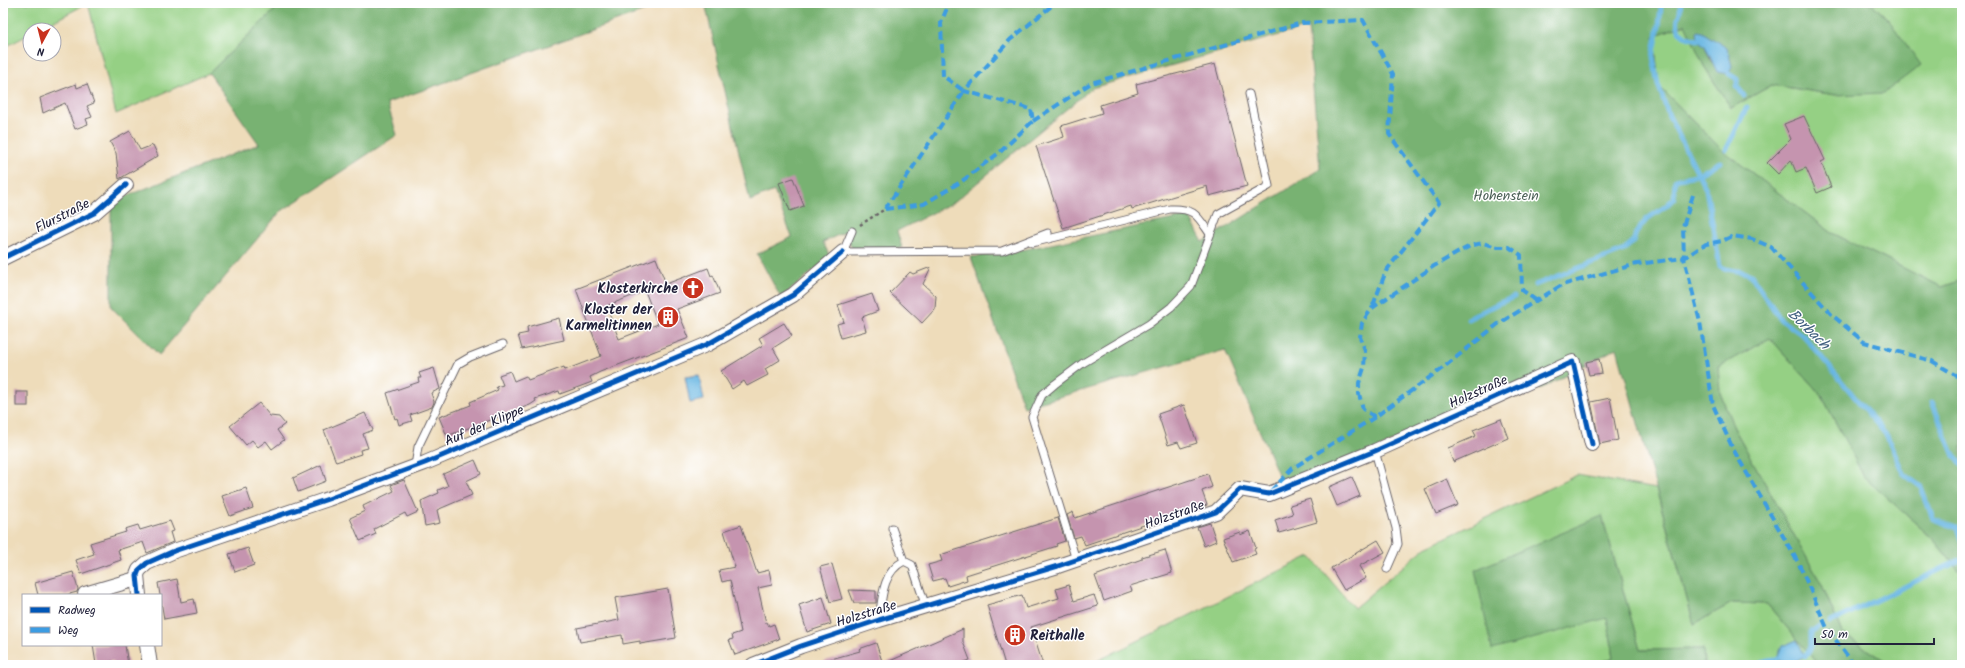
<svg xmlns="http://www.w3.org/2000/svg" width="1965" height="668" font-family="Kalam,sans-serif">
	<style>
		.green { fill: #95d084; stroke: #5c7960 }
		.forest { fill: #78b272; stroke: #4d6a56; fill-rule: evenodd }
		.water { fill: #68b6e2; stroke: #456c8e }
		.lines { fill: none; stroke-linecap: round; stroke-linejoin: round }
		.stream { stroke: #68b6e2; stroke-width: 5 }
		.building { fill: #c594af; fill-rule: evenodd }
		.service-casing { stroke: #696367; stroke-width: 9 }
		.minor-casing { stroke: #696367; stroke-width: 16 }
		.path { stroke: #696367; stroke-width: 2.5; stroke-dasharray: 3 3; stroke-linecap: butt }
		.service { stroke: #fff; stroke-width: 7 }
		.minor { stroke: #fff; stroke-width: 14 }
		.quiet { stroke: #3c9ce2; stroke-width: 4; stroke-dasharray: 8 4; stroke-linecap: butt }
		.cycleway-casing { stroke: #fff; stroke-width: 8 }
		.cycleway { stroke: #0057b8; stroke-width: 5 }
		.labels { text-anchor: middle; stroke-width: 3; stroke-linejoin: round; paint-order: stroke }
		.park-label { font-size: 14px; fill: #4a5f55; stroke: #fff }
		.street-label { font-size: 14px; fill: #22223b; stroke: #fff }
		.poi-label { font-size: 14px; font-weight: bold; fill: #22223b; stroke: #fff; text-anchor: end }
		.water-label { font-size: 15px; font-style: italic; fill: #3e5d7e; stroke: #fff }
	</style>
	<rect width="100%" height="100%" fill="#fff"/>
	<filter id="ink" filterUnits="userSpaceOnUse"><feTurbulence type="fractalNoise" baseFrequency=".025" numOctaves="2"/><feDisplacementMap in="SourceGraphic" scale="8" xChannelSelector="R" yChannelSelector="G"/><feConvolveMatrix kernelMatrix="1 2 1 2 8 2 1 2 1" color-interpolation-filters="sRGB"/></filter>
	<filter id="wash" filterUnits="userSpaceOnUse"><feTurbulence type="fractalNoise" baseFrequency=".012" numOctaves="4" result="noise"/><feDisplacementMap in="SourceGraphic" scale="16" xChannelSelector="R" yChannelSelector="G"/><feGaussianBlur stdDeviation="0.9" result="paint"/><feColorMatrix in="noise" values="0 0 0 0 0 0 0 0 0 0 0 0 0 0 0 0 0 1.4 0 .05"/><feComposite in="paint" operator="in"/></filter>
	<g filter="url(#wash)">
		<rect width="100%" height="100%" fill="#eedcba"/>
		<!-- green -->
		<g class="green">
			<polygon points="3,3 282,3 209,73 116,114 88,3 37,30 30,30 30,34 3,48"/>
			<polygon points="1871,3 1962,3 1962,280 1942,287 1832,233 1723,151 1659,86 1654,36 1686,24 1704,66 1731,108 1772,85 1836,95 1888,19"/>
			<polygon points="1770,338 1822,396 1864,477 1932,538 1962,574 1962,665 1900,665 1887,662 1842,633 1822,585 1734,428 1720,393 1718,367"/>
			<polygon points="1577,475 1656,489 1694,624 1732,603 1767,604 1819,665 1704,665 1703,649 1640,650 1602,516 1607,618 1614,657 1595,665 1089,665 1310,556 1354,608 1426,547"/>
		</g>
		<!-- forest -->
		<g class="forest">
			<polygon points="282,3 667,3 387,103 397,135 280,212 159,355 111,307 111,202 259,144 209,73"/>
			<path d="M705,3H1871L1888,19L1921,65L1884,93L1836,95L1772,85L1731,108L1704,66L1685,24L1654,36L1659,86L1723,151L1832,233L1942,287L1962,280V574L1932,538L1864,477L1822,396L1770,338L1718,367L1720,393L1734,428L1822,585L1842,633L1887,662L1900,665H1819L1767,604L1732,603L1694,624L1617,348L1542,388L1499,391L1286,493L1225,350L1024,407L971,257L1002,254L1189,216L1203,242L1320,169L1308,27L1092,88L954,202L897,231L902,248H852L845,232L823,242L830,257L781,298L757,254L792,237L774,191L750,201ZM1705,46L1727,48L1731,66L1711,62Z"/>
			<polygon points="1602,516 1640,650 1703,649 1704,665 1595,665 1614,657 1607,618 1492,650 1475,570"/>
		</g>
		<!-- water -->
		<g class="water">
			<polygon points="1697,31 1702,32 1727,48 1732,66 1729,74 1717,72 1705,46 1698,40"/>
			<polygon points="699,375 704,400 690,403 685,377"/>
			<polygon points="1797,640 1805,656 1788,665 1777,659 1782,646"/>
		</g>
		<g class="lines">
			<!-- stream -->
			<g class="stream">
				<path d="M1660,3L1661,8L1659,26L1653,57L1658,84L1669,116L1706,189L1720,266C1730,273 1742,269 1751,275L1781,320L1804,336L1887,436L1903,473L1921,487L1933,519L1957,528L1962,543"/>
				<path d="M1680,3C1683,14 1674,17 1679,31L1687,37L1698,40"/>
				<polyline points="1729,74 1737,79 1737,86 1744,96"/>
				<polyline points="1726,150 1747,107"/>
				<polyline points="1535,285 1622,251 1633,242 1636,233 1647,219 1666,206 1674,198 1675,180 1699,174 1720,162"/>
				<polyline points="1468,319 1497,304 1514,297"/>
				<polyline points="1932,402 1954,456 1962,465"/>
				<polyline points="1831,622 1962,559"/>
				<polyline points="1805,656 1811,647 1811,632 1818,627"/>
				<polyline points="1759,665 1768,660 1777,659"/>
			</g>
		</g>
		<g id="blocks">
			<!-- building -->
			<g class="building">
				<polygon points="1215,64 1247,186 1209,196 1207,186 1132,209 1131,206 1063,228 1036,146 1064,137 1061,126 1102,113 1100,105 1138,93 1136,84"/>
				<polygon points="76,84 77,88 87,84 94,103 87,106 92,117 86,119 88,124 75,129 65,103 43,113 40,98"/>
				<polygon points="1804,116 1825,160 1821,162 1831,187 1817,193 1806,168 1796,172 1791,160 1778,174 1767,163 1791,139 1784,124"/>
				<polygon points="130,131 140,150 153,145 158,156 119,179 116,153 110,142"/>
				<polygon points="793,178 804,206 790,211 779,183"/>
				<path d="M656,258L666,284L708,268L711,276L713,275L720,293L677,309L689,338L600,372L590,377L592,382L560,394L559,391L535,399L536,401L530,405L447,436L439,417L471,405L470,402L498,390L496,387L503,385L499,375L510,371L514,381L526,376L528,380L564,367L565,370L601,356L576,289ZM645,291L658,324L619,339L606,306Z"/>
				<polygon points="931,267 923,284 936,296 935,309 922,323 890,293 910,272 913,274"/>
				<polygon points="872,294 878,311 862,317 866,331 841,338 837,324 844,322 838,305"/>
				<polygon points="559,318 564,340 522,349 518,335 528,333 527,327"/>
				<polygon points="784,323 792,336 773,348 780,360 765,369 768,375 747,386 744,381 732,389 721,371 763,345 759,338"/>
				<polygon points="1599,359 1602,373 1589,375 1586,362"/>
				<polygon points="434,368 440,389 431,393 434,402 432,407 410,415 412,421 399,425 397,418 395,419 387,393 419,382 418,378 421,378 419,373"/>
				<rect x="16" y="392" width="12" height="14"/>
				<polygon points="1610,398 1618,440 1600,444 1591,402"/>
				<polygon points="259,403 270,416 279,417 285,424 277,430 284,440 272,449 266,441 258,447 252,440 246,445 230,426"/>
				<polygon points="1184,405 1197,443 1181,448 1178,442 1168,445 1158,414"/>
				<polygon points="365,413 373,430 363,434 368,448 360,450 361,454 336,462 324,430"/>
				<polygon points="1501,419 1508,438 1453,462 1448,448 1476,436 1473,430"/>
				<polygon points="475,460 481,474 466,481 472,495 437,510 440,523 425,526 421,501 439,493 438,490 448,486 443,474"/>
				<polygon points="321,465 326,481 298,492 293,478"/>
				<polygon points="1208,474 1212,487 1202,491 1207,505 1204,506 1204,507 1191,511 1191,509 1085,545 1081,536 1074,538 1067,515 1073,512 1075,518"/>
				<polygon points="1352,477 1360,496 1337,506 1329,487"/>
				<polygon points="1447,479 1458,505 1436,514 1425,489"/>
				<polygon points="404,480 418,512 407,517 405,513 374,529 376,534 360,541 350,518 365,511 363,506 394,491 391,485"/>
				<polygon points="246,488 253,508 230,516 222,496"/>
				<polygon points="1310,499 1317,522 1279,533 1275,520 1293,514 1290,505"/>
				<polygon points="1058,518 1065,541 1056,544 1057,546 966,575 967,580 948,586 945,578 933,581 928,565 942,561 940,555"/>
				<polygon points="170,521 174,531 170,532 173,542 147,553 143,542 118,550 121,560 81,574 76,560 94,554 90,543 126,532 125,529 138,525 140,530"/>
				<polygon points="1210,523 1216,541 1204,546 1197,527"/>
				<polygon points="741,525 757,573 769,570 772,585 758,588 766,623 767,622 769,626 774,624 779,639 735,655 729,640 733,639 732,635 741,632 730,580 722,582 719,570 735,567 724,531"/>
				<polygon points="1250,531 1256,548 1254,549 1256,554 1233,562 1223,538 1240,532 1240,535"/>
				<polygon points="1378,540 1385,552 1359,566 1366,578 1344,590 1331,568"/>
				<polygon points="248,548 254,565 235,572 229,554"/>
				<polygon points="1165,550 1172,573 1130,586 1132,591 1104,601 1095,576 1142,559 1142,557"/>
				<polygon points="832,564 842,599 830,602 820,567"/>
				<polygon points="73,572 78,589 77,592 66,595 38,595 35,583"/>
				<polygon points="177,579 181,602 194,599 197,613 164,619 158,583"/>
				<polygon points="1069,585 1074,601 1094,595 1098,606 1031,627 1043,665 1005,665 987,605 1022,595 1026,608 1059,598 1056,589"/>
				<polygon points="668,589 676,638 640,644 640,641 623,644 622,635 580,642 577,628 619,620 615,598"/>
				<polygon points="849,590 876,591 876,603 854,603"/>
				<polygon points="823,597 831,624 807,632 799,605"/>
				<polygon points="963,629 963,642 970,660 957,665 825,665 824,661 860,651 859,649 876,643 883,664"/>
				<polygon points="93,645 125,645 128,665 114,665 113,661 96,664"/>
			</g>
		</g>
	</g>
	<g filter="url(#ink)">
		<use href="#blocks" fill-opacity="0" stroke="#696367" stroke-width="1"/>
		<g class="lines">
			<!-- service casing -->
			<g class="service-casing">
				<g id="service">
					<polyline points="852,231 843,252 1002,251 1048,233"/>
					<path d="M1032,243L1170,209C1195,208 1197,215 1210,234"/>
					<polyline points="1375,451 1396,528 1398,544 1387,569"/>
					<polyline points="415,466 418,447 458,364 470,357 503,344"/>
					<polyline points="892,528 904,561"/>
					<polyline points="1076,560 1032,417 1042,395 1055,384 1083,363 1149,324 1171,307 1191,286 1218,214 1269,186 1249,94"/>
					<path d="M879,620C882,599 882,572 904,561L912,565L926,607"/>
				</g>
			</g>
			<!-- minor casing -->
			<g class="minor-casing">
				<g id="minor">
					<polyline points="3,258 94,213 126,185"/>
					<polyline points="85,594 136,579"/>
					<polyline points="139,595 137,575 139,570 147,563 174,551 328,499 425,463 708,344 793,295 843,252"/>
					<polyline points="147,645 150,665"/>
					<polyline points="753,665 801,646 879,620 1058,566 1216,512 1240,489 1269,494 1375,451 1573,362 1592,444"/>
				</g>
			</g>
			<!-- path -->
			<polyline class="path" points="860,225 885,209"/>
			<!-- service -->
			<use href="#service" class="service"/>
			<!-- minor -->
			<use href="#minor" class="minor"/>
			<!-- quiet -->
			<g class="quiet">
				<polyline points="1033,121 1091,83 1302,23 1363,20 1393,74 1389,134 1439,203 1386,271 1372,308"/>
				<polyline points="1693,195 1683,227 1684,258 1700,322 1713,405 1733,449 1799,564 1827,628 1854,665"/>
				<polyline points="885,209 924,204 962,181 1000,152 1033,121 1031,109 964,91 1010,40 1055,3"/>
				<polyline points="885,209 964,91 943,76 941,23 949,3"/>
				<polyline points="1375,417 1363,409 1359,394 1359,383 1364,368 1365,350 1360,337 1362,323 1372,308 1434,266 1470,246 1482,243 1498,247 1509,247 1521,255 1522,290 1537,301"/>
				<polyline points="1271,491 1293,468 1375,417 1444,367 1498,324 1562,285 1637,264 1684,258 1706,244 1722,241 1733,236 1752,239 1771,247 1831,314 1864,342 1932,361 1962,379"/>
			</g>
			<!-- cycleway casing -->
			<g class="cycleway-casing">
				<g id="cycleway">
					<polyline points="3,258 94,213 126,185"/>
					<polyline points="139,595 137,575 139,570 147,563 174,551 328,499 425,463 708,344 793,295 843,252"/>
					<polyline points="753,665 801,646 879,620 1058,566 1216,512 1240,489 1269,494 1375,451 1573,362 1592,444"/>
				</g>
			</g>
			<!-- cycleway -->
			<use href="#cycleway" class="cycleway"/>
		</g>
	</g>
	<!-- icons -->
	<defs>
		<g id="church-disc" transform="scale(1.15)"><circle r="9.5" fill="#c8321e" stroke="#fff"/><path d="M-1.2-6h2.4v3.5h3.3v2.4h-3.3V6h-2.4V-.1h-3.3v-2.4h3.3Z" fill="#fff"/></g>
		<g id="building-disc" transform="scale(1.15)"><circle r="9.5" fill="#c8321e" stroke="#fff"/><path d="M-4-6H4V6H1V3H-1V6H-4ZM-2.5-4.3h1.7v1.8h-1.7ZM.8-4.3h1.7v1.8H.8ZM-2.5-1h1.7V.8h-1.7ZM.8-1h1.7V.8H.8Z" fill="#fff"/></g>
	</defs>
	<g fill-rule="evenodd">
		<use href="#church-disc" x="693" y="288"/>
		<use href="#building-disc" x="668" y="317"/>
		<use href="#building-disc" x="1015" y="635"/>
	</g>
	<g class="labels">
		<!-- park labels -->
		<g class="park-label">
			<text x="1506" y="200">Hohenstein</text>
		</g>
		<!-- street labels -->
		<g class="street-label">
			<text transform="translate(62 215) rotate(-27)" y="5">Flurstraße</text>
			<text transform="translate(1478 391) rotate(-24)" y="5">Holzstraße</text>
			<text transform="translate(484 425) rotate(-23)" y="5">Auf der Klippe</text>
			<text transform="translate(1174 514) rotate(-19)" y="5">Holzstraße</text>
			<text transform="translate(866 613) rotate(-17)" y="5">Holzstraße</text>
		</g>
		<!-- poi labels -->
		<g class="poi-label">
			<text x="678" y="293">Klosterkirche</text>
			<text x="652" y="314">Kloster der<tspan x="652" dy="16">Karmelitinnen</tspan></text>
			<text x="1030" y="640" text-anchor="start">Reithalle</text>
		</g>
		<!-- water labels -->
		<g class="water-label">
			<text transform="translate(1809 329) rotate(44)" y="5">Borbach</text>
		</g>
	</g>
	<!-- margin -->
	<rect width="1965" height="668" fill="none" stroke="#fff" stroke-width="16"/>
	<!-- legend -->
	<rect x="22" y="594" width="140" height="52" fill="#ffffff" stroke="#a7a7b1"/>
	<rect x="30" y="607" width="20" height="6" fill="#0057b8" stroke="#a7a7b1"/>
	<text x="58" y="614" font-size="12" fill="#22223b">Radweg</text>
	<rect x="30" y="627" width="20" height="6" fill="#3c9ce2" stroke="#a7a7b1"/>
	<text x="58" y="634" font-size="12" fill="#22223b">Weg</text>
	<!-- north arrow -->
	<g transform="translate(42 42) rotate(187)"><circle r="19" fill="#ffffff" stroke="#a7a7b1"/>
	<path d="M0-3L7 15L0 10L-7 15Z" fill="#c8321e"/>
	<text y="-6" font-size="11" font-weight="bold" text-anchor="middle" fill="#22223b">N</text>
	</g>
	<!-- scale -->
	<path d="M1815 638v6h119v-6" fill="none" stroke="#22223b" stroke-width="2"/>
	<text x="1821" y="638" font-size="12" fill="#22223b" stroke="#ffffff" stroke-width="3" paint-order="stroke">50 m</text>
</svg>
